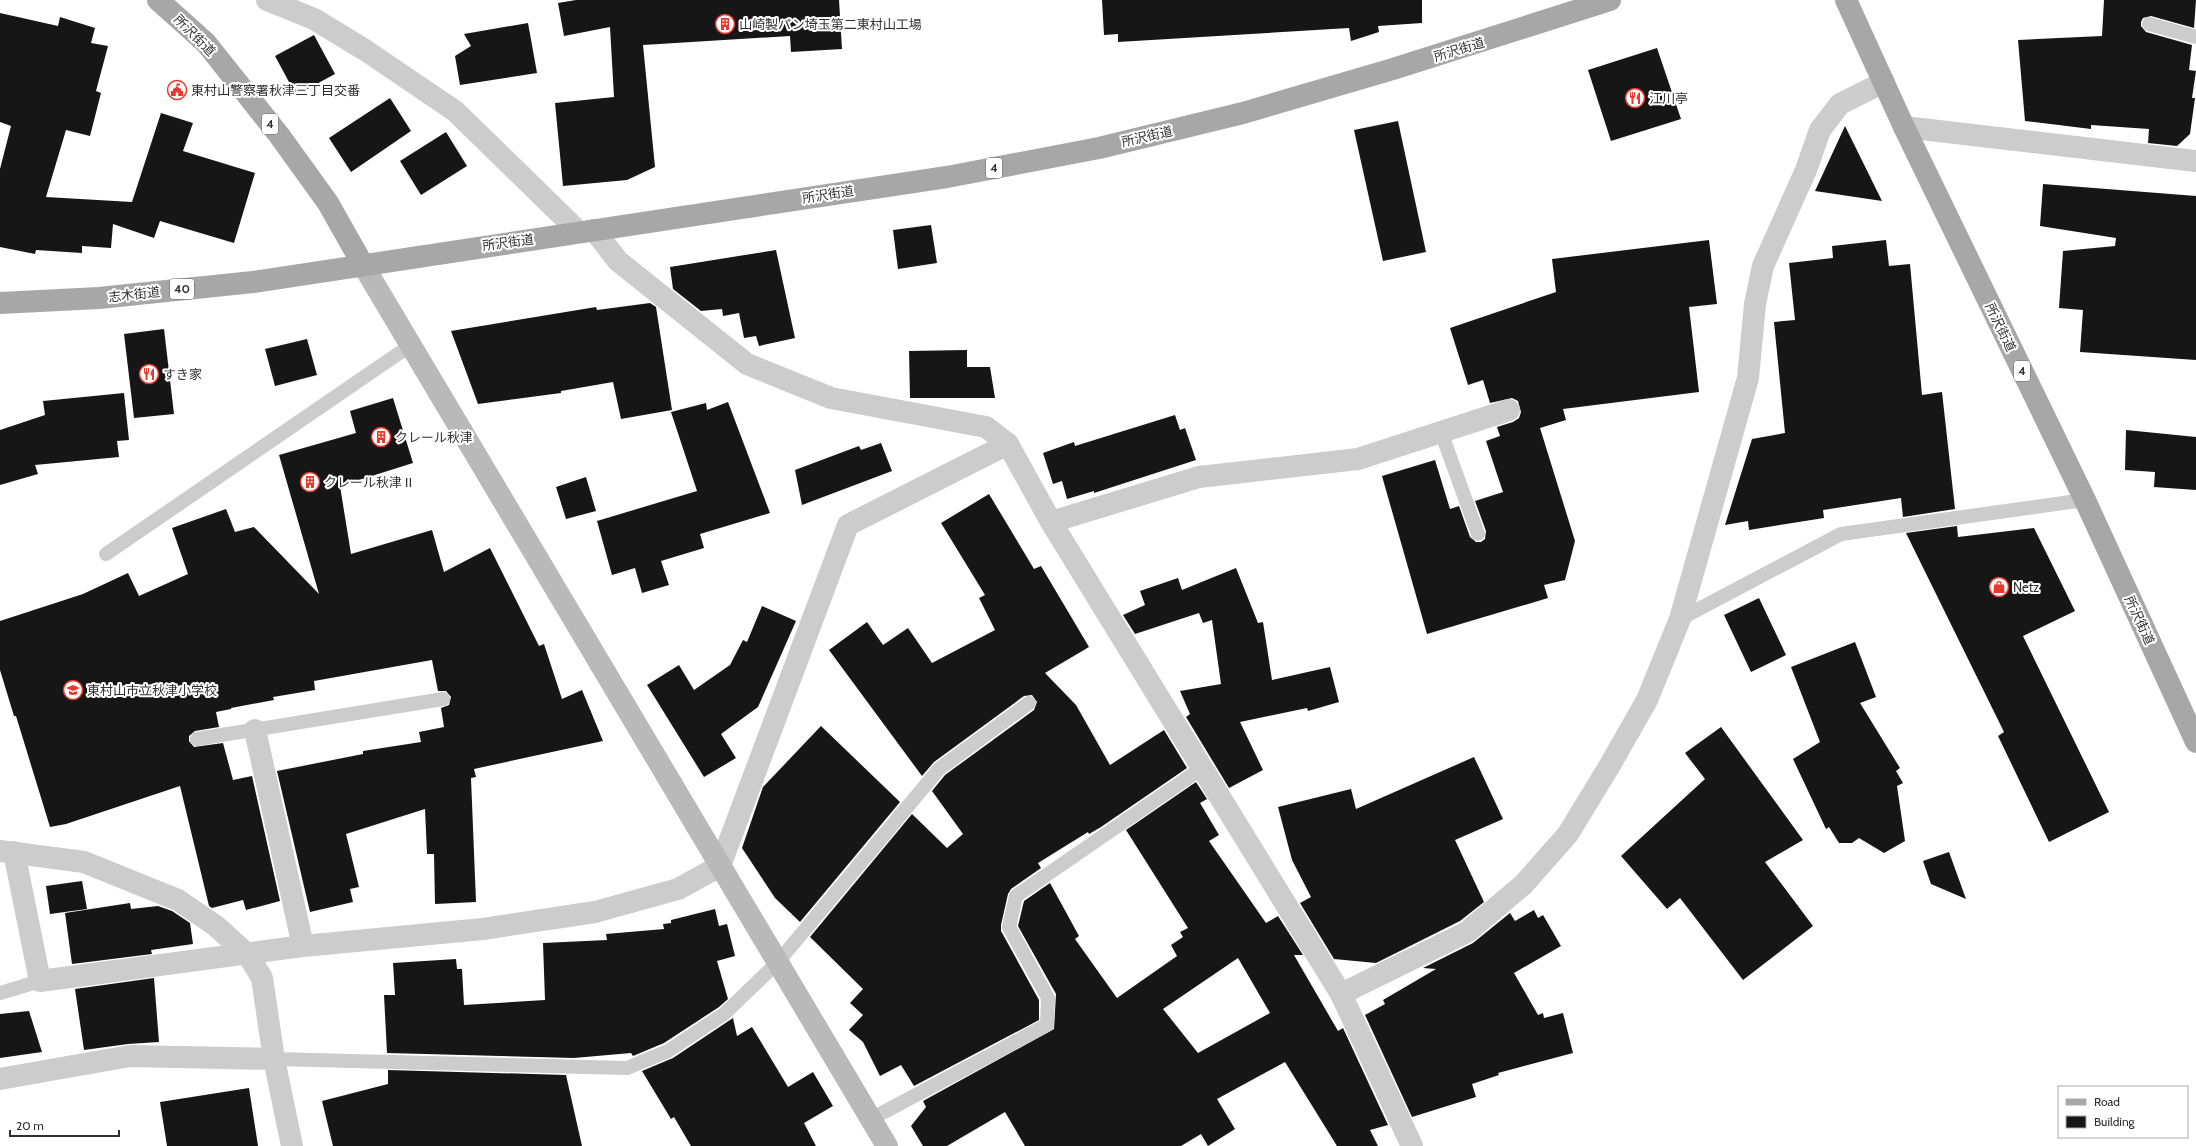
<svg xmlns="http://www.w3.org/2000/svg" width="2196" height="1146" font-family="Cabin,'Noto Sans JP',sans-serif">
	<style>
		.building { fill: #161616; fill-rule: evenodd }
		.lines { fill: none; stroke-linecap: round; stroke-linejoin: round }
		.lane { stroke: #ccc; stroke-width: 14 }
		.street { stroke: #ccc; stroke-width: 22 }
		.secondary { stroke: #b9b9b9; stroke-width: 22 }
		.primary { stroke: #a7a7a7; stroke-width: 22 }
		.labels { text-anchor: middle; stroke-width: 4; stroke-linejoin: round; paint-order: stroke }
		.shield { fill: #fff; stroke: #6d6d6d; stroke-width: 1 }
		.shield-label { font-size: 12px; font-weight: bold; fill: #2f2f2f }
		.poi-label { font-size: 13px; fill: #2f2f2f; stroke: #fff; text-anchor: start }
		.street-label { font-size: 13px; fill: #2f2f2f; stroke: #fff }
	</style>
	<rect width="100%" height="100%" fill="#fff"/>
	<!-- building -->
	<g class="building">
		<polygon points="576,0 839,0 842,49 791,52 790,36 643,45 655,167 627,180 563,186 555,103 614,97 610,27 564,36 558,3"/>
		<polygon points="1102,0 1422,0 1422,23 1378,26 1379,32 1351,41 1349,28 1118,42 1118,34 1104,35"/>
		<polygon points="2104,0 2196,0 2194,28 2151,16 2143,18 2141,22 2141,26 2146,32 2192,45 2189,70 2196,71 2192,98 2195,98 2190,134 2177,146 2148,143 2149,129 2091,125 2091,129 2025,121 2018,40 2102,36"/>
		<polygon points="0,13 58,26 60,17 95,28 91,43 108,46 96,91 101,93 90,136 66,130 46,197 132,202 161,113 193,123 183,151 255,173 234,243 160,221 154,238 113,224 111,248 82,246 82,253 36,250 35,254 0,247 0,169 11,126 0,122"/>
		<polygon points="528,23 537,73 460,85 455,56 471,46 464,34"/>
		<polygon points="314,35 335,74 296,95 275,56"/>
		<polygon points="1657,48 1681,119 1611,141 1588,70"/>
		<polygon points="390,98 411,131 351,172 329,138"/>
		<polygon points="1398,121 1426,252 1383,261 1354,130"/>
		<polygon points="1845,126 1882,201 1815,191"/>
		<polygon points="446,132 467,166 421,195 400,161"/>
		<polygon points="2043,184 2196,196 2196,360 2080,352 2083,310 2059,308 2063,251 2115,246 2116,238 2040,226"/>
		<polygon points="931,225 937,263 898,269 893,230"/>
		<polygon points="1709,240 1717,304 1689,307 1699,392 1563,409 1566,420 1540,428 1575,541 1565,580 1544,585 1548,598 1427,634 1382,476 1435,460 1450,509 1459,506 1470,537 1476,542 1481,542 1485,539 1486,531 1475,501 1503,492 1486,441 1500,436 1497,427 1513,422 1519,418 1521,412 1518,401 1512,398 1490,403 1483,380 1468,385 1450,328 1556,292 1552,259"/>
		<polygon points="1886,240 1889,266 1910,264 1922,395 1942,392 1955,509 1903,517 1901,498 1823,510 1824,518 1749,530 1748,521 1725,525 1752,439 1785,433 1774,322 1795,320 1789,263 1833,258 1832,246"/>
		<polygon points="776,250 795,338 759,346 756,336 744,338 739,313 723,316 722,309 701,311 673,289 670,267"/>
		<polygon points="650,303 656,307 672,410 621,419 613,382 561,391 561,393 478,404 451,331 596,307 597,310"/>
		<polygon points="164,329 174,414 134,418 124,334"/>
		<polygon points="307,339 317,375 275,386 265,349"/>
		<polygon points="967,350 967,367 990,367 995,398 910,398 909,351"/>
		<polygon points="124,393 129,440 117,441 119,457 35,465 38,474 0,485 0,430 45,415 43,401"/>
		<polygon points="393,398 413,463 340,486 351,554 432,530 444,572 490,548 539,646 544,644 562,699 582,690 603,741 474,769 476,777 471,778 476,902 435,904 434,854 427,854 425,809 346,834 359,887 350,889 353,902 310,912 277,771 363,754 363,751 421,742 419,732 444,727 441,708 449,705 451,697 446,691 438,691 432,660 314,681 315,690 273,697 274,700 231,708 231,709 216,712 219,727 195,731 189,736 189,741 194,747 223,743 233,780 252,776 280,901 246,910 243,900 212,908 209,906 180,786 66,824 50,827 16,716 14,716 0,670 0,621 83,594 128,573 139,596 188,574 172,528 226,509 235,532 254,527 319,594 279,455 356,433 350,411"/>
		<polygon points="728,402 770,513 700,534 704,548 661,561 669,585 642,593 635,568 612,575 597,521 697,491 671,412 706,403 707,410"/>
		<polygon points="1175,415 1180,430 1185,428 1196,460 1094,493 1094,491 1067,499 1062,481 1053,484 1043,453 1074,442 1075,446"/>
		<polygon points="2126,430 2196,437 2196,490 2154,487 2155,472 2125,470"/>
		<polygon points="881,443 892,471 802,505 795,470 859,446 861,450"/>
		<polygon points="586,477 596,511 566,519 556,487"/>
		<polygon points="989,494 1034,569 1041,566 1089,647 1045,673 1076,705 1110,765 1164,730 1187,768 1101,827 1089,834 1088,832 1038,863 1041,868 1011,889 1008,894 1001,925 1001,931 1039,1000 1039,1020 914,1086 901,1065 880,1076 863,1042 849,1030 863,1015 850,1003 863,989 810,937 912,814 947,848 963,834 932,791 945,775 1034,710 1037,702 1032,695 1024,696 934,762 922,776 829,650 867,622 883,645 908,628 932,663 995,630 979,598 985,595 941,523"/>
		<polygon points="1957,526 1958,537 2034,528 2075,611 2023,636 2109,812 2049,842 1998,736 2004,732 1906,533"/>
		<polygon points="1236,568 1258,623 1263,622 1272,680 1330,667 1339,702 1308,711 1307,708 1240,722 1263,770 1229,788 1186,717 1190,714 1180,691 1221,684 1212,620 1203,623 1199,613 1135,634 1123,615 1145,605 1140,591 1178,578 1182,590"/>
		<polygon points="1759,598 1786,655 1751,672 1724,615"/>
		<polygon points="762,606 796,621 758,707 721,734 736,758 704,777 647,685 679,665 694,690 730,665 743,640 747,642"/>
		<polygon points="1855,642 1876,697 1860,703 1900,768 1896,771 1903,783 1897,786 1905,841 1884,853 1859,838 1852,843 1839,843 1829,827 1826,829 1793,759 1820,742 1791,667"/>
		<polygon points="821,726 900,802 800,922 775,898 742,848 763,787"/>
		<polygon points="1721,727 1803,840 1765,862 1813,926 1743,980 1680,898 1667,909 1621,856 1705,779 1685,753"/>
		<polygon points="1474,757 1503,819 1455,840 1484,902 1460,921 1376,963 1334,959 1300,903 1311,897 1292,860 1278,807 1351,789 1356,809"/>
		<path d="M1196,782L1207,799L1200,803L1219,835L1209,841L1266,923L1278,916L1303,955H1294L1338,1031L1343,1028L1388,1125L1370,1130L1378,1146H1337L1285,1062L1217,1099L1235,1129L1208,1146L1201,1134L1181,1146H1025L1005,1112L947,1146H923L911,1126L926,1107L923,1101L1054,1029L1056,994L1018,926L1024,901L1050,883L1079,936L1075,939L1117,998L1177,956L1171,945L1183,937L1180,932L1188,928L1126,830ZM1238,958L1270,1013L1198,1053L1163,1009Z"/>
		<polygon points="1949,852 1966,899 1931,884 1923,861"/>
		<polygon points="82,881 87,909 50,914 46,886"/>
		<polygon points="130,903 131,909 158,906 172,911 190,923 193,944 151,950 152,954 72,964 65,913"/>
		<polygon points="715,909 719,926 727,924 735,956 717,961 728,999 719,1007 664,1043 633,1056 631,1053 574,1058 387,1053 384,995 395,995 393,963 456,959 457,969 462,969 464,1005 545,1000 543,943 607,940 606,934 664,929 663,924 671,923 671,920"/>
		<polygon points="1534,910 1538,918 1543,915 1561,946 1514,973 1538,1015 1543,1013 1544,1018 1563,1013 1573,1053 1498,1073 1499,1075 1472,1084 1476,1097 1412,1117 1365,1015 1385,1004 1383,1000 1436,969 1423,968 1473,943 1510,913 1515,921"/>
		<polygon points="154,978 159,1042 128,1044 84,1050 75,989"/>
		<polygon points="29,1011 42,1052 0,1058 0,1014"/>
		<polygon points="733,1018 737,1036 752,1027 788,1087 813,1072 833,1106 804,1123 816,1146 691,1146 674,1117 671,1119 642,1071 673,1058"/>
		<polygon points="388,1070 566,1075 582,1146 333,1146 322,1101 388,1084"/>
		<polygon points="249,1088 258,1146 167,1146 160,1102"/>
	</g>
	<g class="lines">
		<!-- lane -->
		<g class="lane">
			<polyline points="2149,24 2196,37"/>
			<polyline points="1441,432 1478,534"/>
			<polyline points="106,554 411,345"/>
			<polyline points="1680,619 1841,534 2085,500"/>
			<polyline points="197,739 443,699"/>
			<polyline points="0,993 40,981"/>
			<polyline points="274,1059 627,1068 668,1051 724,1014 778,962 939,769 1029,703"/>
			<polyline points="871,1119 1047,1025 1048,998 1009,927 1016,896 1202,768"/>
		</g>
		<!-- street -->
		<g class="street">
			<polyline points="267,0 314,19 365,50 455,111 579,232"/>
			<polyline points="1904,127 2196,161"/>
			<polyline points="594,230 618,261 747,364 831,398 986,427 1008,444 1051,522 1341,994 1412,1146"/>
			<polyline points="1051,522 1199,477 1358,459 1509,410"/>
			<polyline points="255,730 303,946"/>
			<polyline points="0,851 84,862 178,900 216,926 248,955 262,978 274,1059 292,1146"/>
			<polyline points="14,852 40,981 303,946 483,929 595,912 678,889 720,866 848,525 1008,444"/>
			<polyline points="1341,994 1467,932 1523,885 1568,834 1610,765 1647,700 1680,619 1748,378 1755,304 1763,266 1806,170 1820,130 1840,104 1884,82"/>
			<polyline points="0,1079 130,1056 274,1059"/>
		</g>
		<!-- secondary -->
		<polyline class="secondary" points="363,265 887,1146"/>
		<!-- primary -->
		<g class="primary">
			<polyline points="158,0 206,43 279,135 328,203 363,265"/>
			<polyline points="1846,0 1904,127 2085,500 2196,742"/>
			<polyline points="0,303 99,298 253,282 947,177 1099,148 1243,113 1393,69 1610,0"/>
		</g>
	</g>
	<!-- icons -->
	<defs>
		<g id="building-ring" transform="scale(1)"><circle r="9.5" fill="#fff" stroke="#e9382e" stroke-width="1.5"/><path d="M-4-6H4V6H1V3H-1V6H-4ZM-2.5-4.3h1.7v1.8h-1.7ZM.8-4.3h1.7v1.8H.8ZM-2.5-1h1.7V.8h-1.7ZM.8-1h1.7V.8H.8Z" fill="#e9382e"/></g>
		<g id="civic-ring" transform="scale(1)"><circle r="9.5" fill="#fff" stroke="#e9382e" stroke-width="1.5"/><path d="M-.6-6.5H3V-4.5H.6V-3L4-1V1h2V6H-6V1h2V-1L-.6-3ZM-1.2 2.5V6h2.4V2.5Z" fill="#e9382e"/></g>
		<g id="restaurant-ring" transform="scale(1)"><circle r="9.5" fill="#fff" stroke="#e9382e" stroke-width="1.5"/><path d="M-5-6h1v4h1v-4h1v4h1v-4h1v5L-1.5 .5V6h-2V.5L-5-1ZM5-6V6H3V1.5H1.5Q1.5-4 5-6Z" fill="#e9382e"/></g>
		<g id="shop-ring" transform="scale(1)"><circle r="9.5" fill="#fff" stroke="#e9382e" stroke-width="1.5"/><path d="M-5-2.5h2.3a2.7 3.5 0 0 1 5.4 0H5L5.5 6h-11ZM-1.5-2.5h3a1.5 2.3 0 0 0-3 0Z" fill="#e9382e"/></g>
		<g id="school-ring" transform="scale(1)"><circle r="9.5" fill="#fff" stroke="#e9382e" stroke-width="1.5"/><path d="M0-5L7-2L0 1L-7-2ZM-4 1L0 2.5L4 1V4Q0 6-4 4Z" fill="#e9382e"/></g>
	</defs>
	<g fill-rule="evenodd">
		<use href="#building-ring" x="725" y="24"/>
		<use href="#civic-ring" x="177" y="90"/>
		<use href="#restaurant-ring" x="1635" y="98"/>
		<use href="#restaurant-ring" x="149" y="374"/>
		<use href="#building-ring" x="381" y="437"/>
		<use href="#building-ring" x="310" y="482"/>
		<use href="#shop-ring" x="1999" y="587"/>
		<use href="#school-ring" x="73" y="690"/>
	</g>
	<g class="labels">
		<!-- shield labels -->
		<g class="shield">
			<rect x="262" y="114" width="16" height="20" rx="3"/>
			<rect x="986" y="158" width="16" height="20" rx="3"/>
			<rect x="170" y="279" width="24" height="20" rx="3"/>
			<rect x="2014" y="361" width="16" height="20" rx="3"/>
		</g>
		<g class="shield-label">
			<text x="270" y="128">4</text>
			<text x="994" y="172">4</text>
			<text x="182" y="293">40</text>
			<text x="2022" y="375">4</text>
		</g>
		<!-- poi labels -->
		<g class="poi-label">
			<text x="739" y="29">山崎製パン埼玉第二東村山工場</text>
			<text x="191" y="95">東村山警察署秋津三丁目交番</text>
			<text x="1649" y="103">江川亭</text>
			<text x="163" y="379">すき家</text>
			<text x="395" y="442">クレール秋津</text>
			<text x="324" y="487">クレール秋津Ⅱ</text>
			<text x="2013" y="592">Netz</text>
			<text x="87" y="695">東村山市立秋津小学校</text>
		</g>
		<!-- street labels -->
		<g class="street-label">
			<text transform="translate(195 35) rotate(45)" y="5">所沢街道</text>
			<text transform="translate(1459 49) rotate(-17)" y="5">所沢街道</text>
			<text transform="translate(1147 136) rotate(-13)" y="5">所沢街道</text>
			<text transform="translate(828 194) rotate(-9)" y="5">所沢街道</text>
			<text transform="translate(508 242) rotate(-8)" y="5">所沢街道</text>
			<text transform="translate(134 294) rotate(-6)" y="5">志木街道</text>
			<text transform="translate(2001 327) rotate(64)" y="5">所沢街道</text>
			<text transform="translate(2140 620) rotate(65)" y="5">所沢街道</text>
		</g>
	</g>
	<!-- legend -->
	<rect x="2058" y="1086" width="130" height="52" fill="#ffffff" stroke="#acacac"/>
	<rect x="2066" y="1099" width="20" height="6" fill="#a7a7a7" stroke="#acacac"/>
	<text x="2094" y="1106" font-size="12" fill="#2f2f2f">Road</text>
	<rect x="2066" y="1116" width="20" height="12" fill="#161616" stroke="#acacac"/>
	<text x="2094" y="1126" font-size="12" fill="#2f2f2f">Building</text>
	<!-- scale -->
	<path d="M10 1130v6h109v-6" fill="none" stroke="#2f2f2f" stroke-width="2"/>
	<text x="16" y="1130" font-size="12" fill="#2f2f2f" stroke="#ffffff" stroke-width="3" paint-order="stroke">20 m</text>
</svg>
